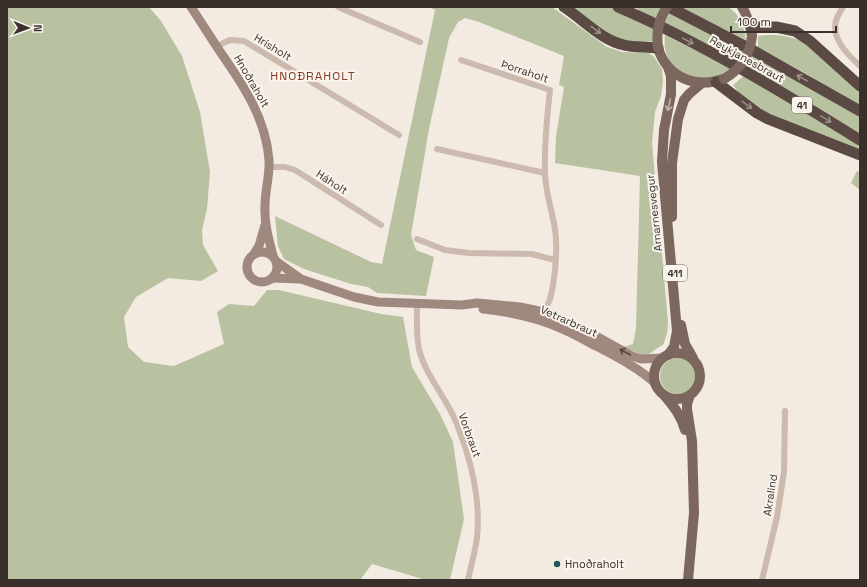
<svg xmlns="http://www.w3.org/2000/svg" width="867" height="587" font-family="'Space Grotesk',sans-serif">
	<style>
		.green { fill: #b8c2a1 }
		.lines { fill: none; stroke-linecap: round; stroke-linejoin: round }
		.street { stroke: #cbbaad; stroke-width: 6 }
		.secondary { stroke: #9f897e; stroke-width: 9 }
		.primary { stroke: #7b675d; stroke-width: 10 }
		.highway { stroke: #5a4a43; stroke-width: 11 }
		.primary-bridge { stroke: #7b675d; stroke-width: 10 }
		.oneway { stroke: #9a8e87 }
		.oneway2 { stroke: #c1b5ad }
		.oneway3 { stroke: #534640 }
		.poi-dot { fill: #22585b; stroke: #faf4ee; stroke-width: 1.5 }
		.labels { text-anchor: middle; stroke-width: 4; stroke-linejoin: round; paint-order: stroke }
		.shield { fill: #faf4ee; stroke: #746b66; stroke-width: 1 }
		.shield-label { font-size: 10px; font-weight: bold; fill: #3a302b }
		.street-label { font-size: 11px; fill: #3a302b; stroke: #faf4ee }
		.poi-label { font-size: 11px; fill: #3a302b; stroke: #faf4ee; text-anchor: start }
		.neighbourhood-label { font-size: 12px; letter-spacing: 1px; fill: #873c27; stroke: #faf4ee }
	</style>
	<rect width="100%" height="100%" fill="#f3eae1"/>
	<!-- green -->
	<g class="green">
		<polygon points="7,7 149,7 161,21 182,56 200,112 210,172 207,209 202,230 203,245 218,271 201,281 168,278 136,297 124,317 128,347 144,362 174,366 224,344 217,312 229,304 254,306 267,290 279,290 381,314 403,317 412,367 440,414 453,442 464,519 450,580 426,580 372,564 360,580 7,580"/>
		<path d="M429,7H552L607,47L622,52L649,53L654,57L662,69L663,82L661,96L655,112L652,143L668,322L667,334L663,345C656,348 652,353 645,356L624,347L633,344L636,328L640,176L555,163L556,136L564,87L559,85L564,56L479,22L465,18L458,22L449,38L429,129L411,235L416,250L434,257L426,296L377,293L368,287L351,284L304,269L284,259L278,246L275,216L371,262L382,264L435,10Z"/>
		<path d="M574,7H615L654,25L653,41C644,41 635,43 625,41C608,38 588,18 574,7Z"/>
		<polygon points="636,7 659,7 741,49 860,116 860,133 749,69 640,12"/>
		<path d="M684,7H728C740,14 744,27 746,40L681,9Z"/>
		<path d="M665,35L733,69L727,75L708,81L677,72C668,57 663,53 665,35Z"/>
		<path d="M767,35C780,35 790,36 802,41L860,90V107L805,73L758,47V36Z"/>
		<polygon points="746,74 860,142 860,152 762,112 739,93 733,85"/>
		<polygon points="857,171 860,172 860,190 851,183"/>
		<circle cx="678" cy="376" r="18"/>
	</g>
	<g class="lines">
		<!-- street -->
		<g class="street">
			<polyline points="338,7 420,42"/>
			<path d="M843,7C841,11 838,14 837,18C829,37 848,55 860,66"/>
			<polyline points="217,46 230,40 244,41 399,135"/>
			<path d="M461,60L550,90C547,117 544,145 545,172C545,191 552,210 555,229C558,247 555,281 550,299C548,304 545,310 543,316"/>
			<polyline points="437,149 545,173"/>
			<polyline points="269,167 285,167 295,170 381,225"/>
			<polyline points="417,239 445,250 469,253 532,254 555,260"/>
			<path d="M417,303C417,318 416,334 419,349C425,375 446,397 456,422C471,459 481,498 477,538C475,552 471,566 468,580"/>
			<polyline points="762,580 777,517 784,472 785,411"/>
		</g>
		<!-- secondary -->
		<g class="secondary">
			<path d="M191,7C201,22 211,38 221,53C244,86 266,119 269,160C270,175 265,190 265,206C264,223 269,240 273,256"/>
			<circle cx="262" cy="267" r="15"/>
			<polyline points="254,254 259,246 265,225"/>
			<polyline points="277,262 301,279 354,297 378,302 462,305 477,303 520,307 544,312 563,320 594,335 632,356 641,359 663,358"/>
			<polyline points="272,278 300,279"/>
			<path d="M483,309C510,312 536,317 560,328C573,333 584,340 596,346C617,357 639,368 656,384"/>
		</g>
		<!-- primary -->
		<g class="primary">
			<path d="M742,7C748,16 750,25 752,36"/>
			<path d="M658,48C667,77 695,89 723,79"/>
			<polyline points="672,217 672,163 678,119 684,100 689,94 702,83"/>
			<polyline points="681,325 685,344 693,358"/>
			<circle cx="677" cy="376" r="23"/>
			<polyline points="668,355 674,347 677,331 662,162 664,130 671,94 671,76 668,67"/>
			<path d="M665,396C674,407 682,417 685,430"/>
			<polyline points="688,580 694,513 692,441 687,409 687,404 690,395"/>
		</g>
		<!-- highway -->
		<g class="highway">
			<path d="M564,7C584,20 601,40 624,45C635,48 647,46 658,48"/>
			<path d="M618,7C702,43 782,92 860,140"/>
			<polyline points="669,7 754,51 860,111"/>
			<polyline points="751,27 776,27 795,31 810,41 860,86"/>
			<polyline points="716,82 757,113 768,119 860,155"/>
		</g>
		<!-- primary-bridge -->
		<g class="primary-bridge">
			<path d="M658,48C656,33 658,20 667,7"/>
			<path d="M724,79C741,69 750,55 752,36"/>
		</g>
	</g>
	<!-- one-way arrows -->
	<defs><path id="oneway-shaft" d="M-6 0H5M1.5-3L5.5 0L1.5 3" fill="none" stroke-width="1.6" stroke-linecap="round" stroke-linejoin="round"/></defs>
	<g class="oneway">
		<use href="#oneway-shaft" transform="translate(596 30) rotate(37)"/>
		<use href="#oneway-shaft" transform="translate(688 41) rotate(28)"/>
		<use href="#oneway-shaft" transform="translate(802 78) rotate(-151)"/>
		<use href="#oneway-shaft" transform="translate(747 105) rotate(36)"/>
		<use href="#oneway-shaft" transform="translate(826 119) rotate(31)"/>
	</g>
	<use class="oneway2" href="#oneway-shaft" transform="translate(669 105) rotate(102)"/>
	<use class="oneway3" href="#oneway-shaft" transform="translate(625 352) rotate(-152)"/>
	<!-- markers -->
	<circle class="poi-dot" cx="557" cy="564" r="4"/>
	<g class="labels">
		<!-- shield labels -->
		<g class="shield">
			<rect x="792" y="97" width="20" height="16" rx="3"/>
			<rect x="663" y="265" width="24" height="16" rx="3"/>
		</g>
		<g class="shield-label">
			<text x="802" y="109">41</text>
			<text x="675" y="277">411</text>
		</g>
		<!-- street labels -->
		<g class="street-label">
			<text transform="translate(273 47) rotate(31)" y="4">Hrísholt</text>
			<text transform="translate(747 59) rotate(29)" y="4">Reykjanesbraut</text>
			<text transform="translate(525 71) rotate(19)" y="4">Þorraholt</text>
			<text transform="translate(252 81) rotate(60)" y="4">Hnoðraholt</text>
			<text transform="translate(332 182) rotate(33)" y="4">Háholt</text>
			<text transform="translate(654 213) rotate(-96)" y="4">Arnarnesvegur</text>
			<text transform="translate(569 321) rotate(24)" y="4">Vetrarbraut</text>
			<text transform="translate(470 435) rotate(70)" y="4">Vorbraut</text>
			<text transform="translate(770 495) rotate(-81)" y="4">Akralind</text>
		</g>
		<!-- poi labels -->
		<g class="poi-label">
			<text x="565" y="568">Hnoðraholt</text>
		</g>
		<!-- neighbourhood labels -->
		<g class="neighbourhood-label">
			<text x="313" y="80">HNOÐRAHOLT</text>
		</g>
	</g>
	<!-- border -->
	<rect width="867" height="587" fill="none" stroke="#3a302b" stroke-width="16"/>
	<!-- north arrow -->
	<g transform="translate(28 28) rotate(91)" stroke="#faf4ee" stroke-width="3" paint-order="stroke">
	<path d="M0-3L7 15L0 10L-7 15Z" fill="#3a302b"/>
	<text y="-6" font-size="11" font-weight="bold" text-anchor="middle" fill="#3a302b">N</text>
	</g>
	<!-- scale -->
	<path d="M731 26v6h105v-6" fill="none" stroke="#3a302b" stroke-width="2"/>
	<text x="737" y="26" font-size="12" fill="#3a302b" stroke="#faf4ee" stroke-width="3" paint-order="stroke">100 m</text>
</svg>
